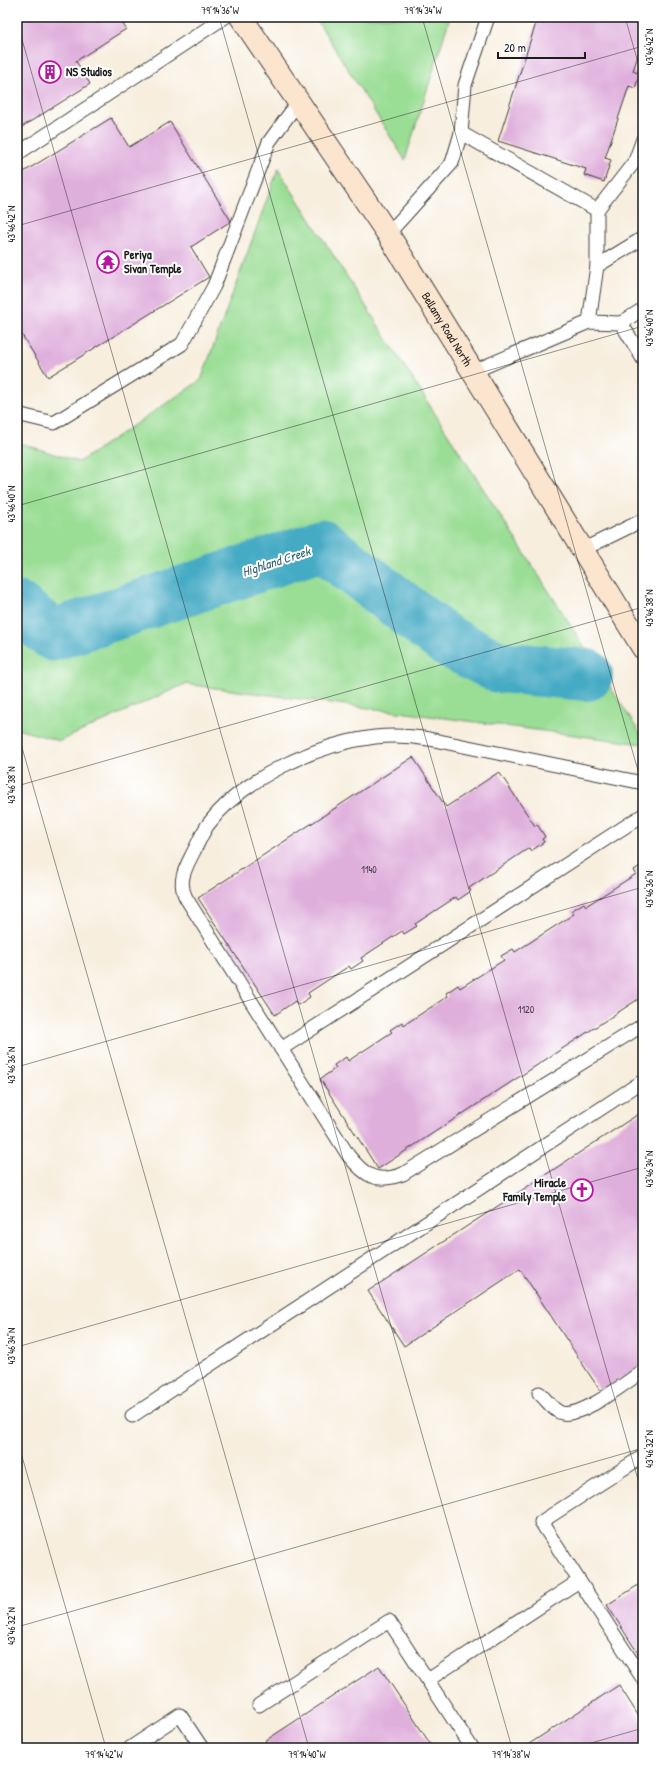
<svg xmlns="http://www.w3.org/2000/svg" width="660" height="1765" font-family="'Patrick Hand',sans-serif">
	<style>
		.green { fill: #9add94; stroke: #5b7c58 }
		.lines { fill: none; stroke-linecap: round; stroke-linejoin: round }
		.river { stroke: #45aac4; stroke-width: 52 }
		.building { fill: #dfafdc }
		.lane-casing { stroke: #3d3c39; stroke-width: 15 }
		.secondary-casing { stroke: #3d3c39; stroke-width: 24 }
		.lane { stroke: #fff; stroke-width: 13 }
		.secondary { stroke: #fce5cf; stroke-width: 22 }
		.ticks { fill: none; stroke: #1c1c1c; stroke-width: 1; stroke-opacity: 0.45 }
		.labels { text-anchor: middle; stroke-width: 4; stroke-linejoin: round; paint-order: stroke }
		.number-label { font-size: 10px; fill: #4d414c }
		.poi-label { font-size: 12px; font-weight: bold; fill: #1c1c1c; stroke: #fff; text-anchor: start }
		.street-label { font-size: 12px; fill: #1c1c1c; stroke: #fff }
		.water-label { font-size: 13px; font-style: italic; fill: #306370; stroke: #fff }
		.neatline { fill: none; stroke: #1c1c1c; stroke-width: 1.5 }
		.ticks-label { font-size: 10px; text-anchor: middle; fill: #1c1c1c }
	</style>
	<rect width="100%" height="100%" fill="#fff"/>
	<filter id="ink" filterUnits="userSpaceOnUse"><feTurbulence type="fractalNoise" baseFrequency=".025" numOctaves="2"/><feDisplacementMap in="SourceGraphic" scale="8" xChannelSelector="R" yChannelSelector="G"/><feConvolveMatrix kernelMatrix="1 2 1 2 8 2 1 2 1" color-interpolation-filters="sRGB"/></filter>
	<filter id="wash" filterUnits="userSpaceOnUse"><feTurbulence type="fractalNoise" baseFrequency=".012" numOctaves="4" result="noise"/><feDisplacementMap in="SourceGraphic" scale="16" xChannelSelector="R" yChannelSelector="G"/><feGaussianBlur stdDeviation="0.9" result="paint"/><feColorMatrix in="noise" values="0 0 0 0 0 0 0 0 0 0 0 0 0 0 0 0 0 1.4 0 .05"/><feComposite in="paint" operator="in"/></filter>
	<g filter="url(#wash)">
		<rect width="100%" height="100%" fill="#f7eede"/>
		<!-- green -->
		<g class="green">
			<polygon points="315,17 450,17 405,160"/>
			<polygon points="278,169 643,738 643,744 185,684 60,741 17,729 17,442 79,462 201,380"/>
		</g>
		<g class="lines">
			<!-- river -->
			<polyline class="river" points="17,607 53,635 322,545 447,641 498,667 587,675"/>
		</g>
		<g id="blocks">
			<!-- building -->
			<g class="building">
				<polygon points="17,17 119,17 126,29 76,61 90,84 17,130"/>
				<polygon points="538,17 643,17 643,40 633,71 640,74 635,88 629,86 605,158 611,160 604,182 584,175 586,169 498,141"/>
				<polygon points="111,118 129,147 170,122 231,221 191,247 209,277 48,377 17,327 17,176"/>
				<polygon points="413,757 446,807 499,772 535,826 537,824 545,837 542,839 544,842 531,851 529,848 469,888 471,891 458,900 456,897 415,924 417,926 404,934 402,931 361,958 363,961 351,969 349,966 308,993 310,997 298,1005 295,1001 275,1015 198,898"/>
				<polygon points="643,864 643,996 378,1169 320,1079 336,1068 334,1065 346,1057 348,1061 392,1032 390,1030 402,1022 404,1025 448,996 446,993 458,985 460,988 504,960 501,956 513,949 515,952 574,914 571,911 584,903 586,906 636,874 634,870"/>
				<polygon points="643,1111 643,1365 601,1392 520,1269 404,1346 368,1291"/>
				<polygon points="643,1582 643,1661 607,1605"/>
				<polygon points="379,1666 433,1748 270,1748 265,1741"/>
				<polygon points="619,1685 643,1723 643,1748 523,1748"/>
			</g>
		</g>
	</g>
	<g filter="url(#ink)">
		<use href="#blocks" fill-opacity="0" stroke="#3d3c39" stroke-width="1"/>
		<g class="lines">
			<!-- lane casing -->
			<g class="lane-casing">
				<g id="lane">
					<polyline points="461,133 597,210"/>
					<polyline points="17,154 225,17"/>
					<polyline points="388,234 452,163 461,133 465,85 488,17"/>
					<polyline points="597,266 643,238"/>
					<polyline points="589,322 597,266 597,210 635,161 643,139"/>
					<polyline points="621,323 643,309"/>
					<polyline points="472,372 589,322 621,323 643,359"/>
					<polyline points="17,414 54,423 182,344 214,286 269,142 299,101"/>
					<polyline points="582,550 643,520"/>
					<path d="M643,783L429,739C411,736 393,735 375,737C317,744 242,778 207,826C202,834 198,843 194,851C186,867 177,881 186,898L348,1155C365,1176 376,1184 403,1174L643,1025"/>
					<polyline points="281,1049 643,815"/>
					<path d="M539,1393C546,1399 553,1411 562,1413C582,1418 626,1382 643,1371"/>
					<polyline points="132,1416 643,1081"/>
					<polyline points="643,1456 541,1522 643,1679"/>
					<polyline points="428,1680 579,1581"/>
					<polyline points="259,1705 389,1621 472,1748"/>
					<polyline points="130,1748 180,1715 202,1748"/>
				</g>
			</g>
			<!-- secondary casing -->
			<g class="secondary-casing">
				<g id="secondary">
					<path id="s1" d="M241,17L388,234L643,648"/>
				</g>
			</g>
			<!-- lane -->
			<use href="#lane" class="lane"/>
			<!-- secondary -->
			<use href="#secondary" class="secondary"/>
		</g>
	</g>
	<!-- ticks -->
	<path class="ticks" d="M219,17L643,1497M422,17L643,788M625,17L643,80M17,22L512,1748M17,226L643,46M17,506L643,326M17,730L309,1748M17,786L643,607M17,1067L643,887M17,1347L643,1167M17,1439L106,1748M17,1627L643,1448M574,1748L643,1728"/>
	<!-- icons -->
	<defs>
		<g id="building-ring" transform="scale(1.15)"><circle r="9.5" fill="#fff" stroke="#b5179e" stroke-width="1.5"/><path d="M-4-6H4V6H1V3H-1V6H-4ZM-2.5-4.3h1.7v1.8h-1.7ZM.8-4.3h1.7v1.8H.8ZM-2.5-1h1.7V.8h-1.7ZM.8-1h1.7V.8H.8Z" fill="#b5179e"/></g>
		<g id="temple-ring" transform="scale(1.15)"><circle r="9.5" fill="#fff" stroke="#b5179e" stroke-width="1.5"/><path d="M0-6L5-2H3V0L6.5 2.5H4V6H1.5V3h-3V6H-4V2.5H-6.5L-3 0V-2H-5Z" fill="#b5179e"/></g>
		<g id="church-ring" transform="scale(1.15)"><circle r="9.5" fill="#fff" stroke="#b5179e" stroke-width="1.5"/><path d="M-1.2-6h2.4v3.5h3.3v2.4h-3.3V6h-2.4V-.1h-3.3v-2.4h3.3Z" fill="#b5179e"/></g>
	</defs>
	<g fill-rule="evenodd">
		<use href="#building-ring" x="50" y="72"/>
		<use href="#temple-ring" x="108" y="262"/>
		<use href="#church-ring" x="582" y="1190"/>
	</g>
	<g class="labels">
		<!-- number labels -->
		<g class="number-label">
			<text x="369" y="873">1140</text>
			<text x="526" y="1013">1120</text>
		</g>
		<!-- poi labels -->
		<g class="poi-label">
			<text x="66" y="76">NS Studios</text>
			<text x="124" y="259">Periya<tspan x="124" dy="14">Sivan Temple</tspan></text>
			<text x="566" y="1187" text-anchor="end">Miracle<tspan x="566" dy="14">Family Temple</tspan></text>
		</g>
		<!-- street labels -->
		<g class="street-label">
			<text dy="4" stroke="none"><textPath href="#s1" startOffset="374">Bellamy Road North</textPath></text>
		</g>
		<!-- water labels -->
		<g class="water-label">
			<text transform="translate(276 561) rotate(-18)" y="5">Highland Creek</text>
		</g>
	</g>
	<!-- margin -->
	<rect width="660" height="1765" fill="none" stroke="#fff" stroke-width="44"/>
	<!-- scale -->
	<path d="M498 52v6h87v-6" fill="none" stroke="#1c1c1c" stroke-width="2"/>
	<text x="504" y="52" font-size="12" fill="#1c1c1c" stroke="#ffffff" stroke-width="3" paint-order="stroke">20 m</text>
	<rect x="22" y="22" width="616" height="1721" class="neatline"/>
	<g class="ticks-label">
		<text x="220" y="14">79°14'36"W</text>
		<text x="423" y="14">79°14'34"W</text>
		<text transform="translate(649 47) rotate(-90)" y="4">43°46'42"N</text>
		<text transform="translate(11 224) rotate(-90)" y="4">43°46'42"N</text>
		<text transform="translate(649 328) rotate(-90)" y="4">43°46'40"N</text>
		<text transform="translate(11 504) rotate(-90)" y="4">43°46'40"N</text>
		<text transform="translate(649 608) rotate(-90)" y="4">43°46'38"N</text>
		<text transform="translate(11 785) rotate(-90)" y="4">43°46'38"N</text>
		<text transform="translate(649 889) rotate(-90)" y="4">43°46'36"N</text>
		<text transform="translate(11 1065) rotate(-90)" y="4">43°46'36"N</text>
		<text transform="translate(649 1169) rotate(-90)" y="4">43°46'34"N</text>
		<text transform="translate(11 1346) rotate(-90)" y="4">43°46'34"N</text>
		<text transform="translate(649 1449) rotate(-90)" y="4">43°46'32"N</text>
		<text transform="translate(11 1626) rotate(-90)" y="4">43°46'32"N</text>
		<text x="104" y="1758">79°14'42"W</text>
		<text x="307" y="1758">79°14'40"W</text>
		<text x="511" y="1758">79°14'38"W</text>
	</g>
</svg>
